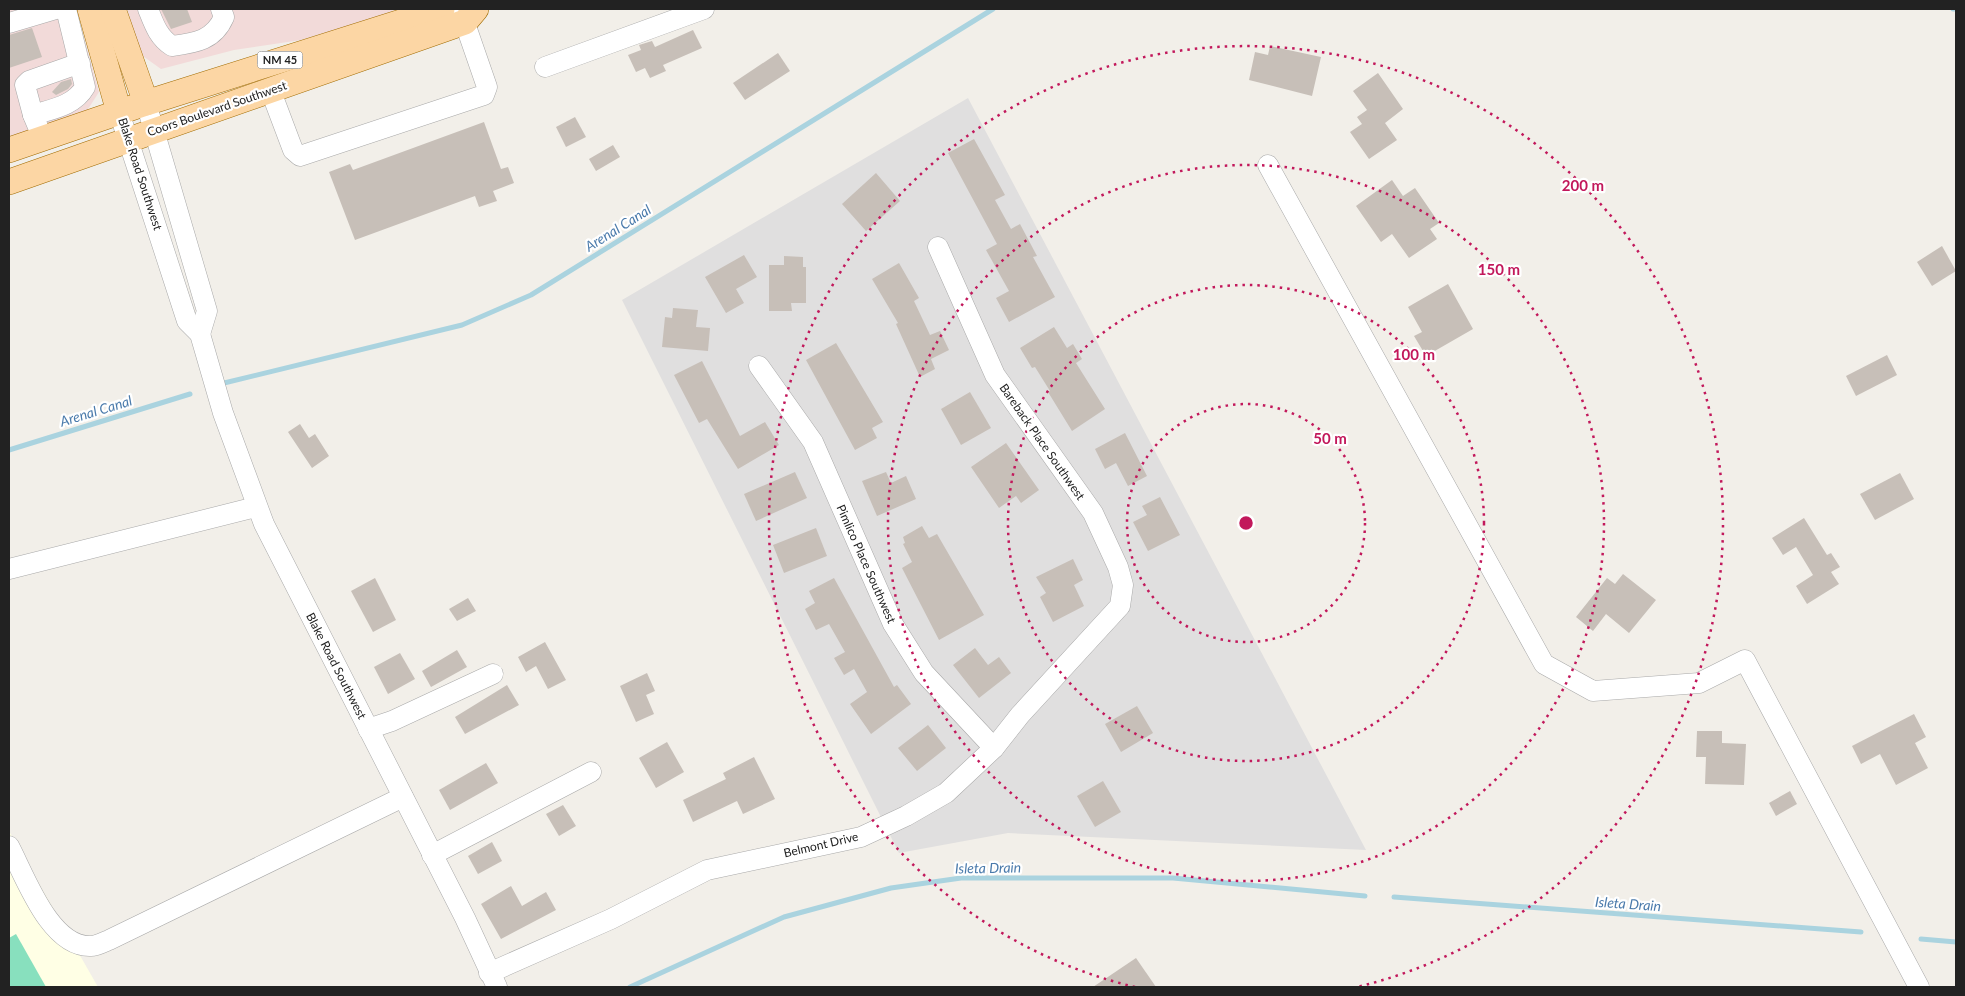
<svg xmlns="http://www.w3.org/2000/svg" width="1965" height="996" font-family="Lato,sans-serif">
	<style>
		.residential { fill: #e0dfdf }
		.commercial { fill: #f2dad9 }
		.education { fill: #ffffe5 }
		.pitch { fill: #88e0be }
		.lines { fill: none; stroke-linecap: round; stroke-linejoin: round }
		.stream { stroke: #aad3df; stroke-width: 5 }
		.building { fill: #c7bfb8 }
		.minor-casing { stroke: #a9a9a9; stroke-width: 21 }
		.major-casing { stroke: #a06b00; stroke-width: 26 }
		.minor { stroke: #fff; stroke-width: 20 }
		.major { stroke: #fcd6a4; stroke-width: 25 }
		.ring { fill: none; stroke: #c2185b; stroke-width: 2.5; stroke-dasharray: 2.5 5 }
		.labels { text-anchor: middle; stroke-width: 4.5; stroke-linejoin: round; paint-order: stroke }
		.shield { fill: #fff; stroke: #646464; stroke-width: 1 }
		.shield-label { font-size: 11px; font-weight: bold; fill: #222 }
		.street-label { font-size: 12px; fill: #222; stroke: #fff }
		.water-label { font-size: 14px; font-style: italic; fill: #4a7aab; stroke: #fff }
		.centre { fill: #c2185b; stroke: #fff; stroke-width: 2.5 }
		.ring-label { font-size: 15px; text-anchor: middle; font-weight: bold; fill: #c2185b; stroke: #fff; stroke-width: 4.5; stroke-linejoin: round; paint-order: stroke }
	</style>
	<rect width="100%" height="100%" fill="#f2efe9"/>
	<!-- residential -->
	<polygon class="residential" points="968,98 1366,850 1008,833 899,853 622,300"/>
	<!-- commercial -->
	<g class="commercial">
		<polygon points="9,9 76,9 99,92 81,120 9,143"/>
		<polygon points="127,9 397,9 376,18 301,40 234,50 161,69 140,54"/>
	</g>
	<!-- education -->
	<polygon class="education" points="9,831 98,987 9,987"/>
	<!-- pitch -->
	<polygon class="pitch" points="16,934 46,987 9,987 9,938"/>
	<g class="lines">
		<!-- stream -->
		<g class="stream">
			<polyline points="1953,9 1956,9"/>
			<polyline points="220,384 462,325 531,295 993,9"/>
			<polyline points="9,450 190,394"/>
			<polyline points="1394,897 1861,932"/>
			<polyline points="1921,939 1956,942"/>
			<polyline points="630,987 784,917 891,888 961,878 1173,878 1365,896"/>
		</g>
	</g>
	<!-- building -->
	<g class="building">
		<polygon points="161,9 187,9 192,22 171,29"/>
		<polygon points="32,28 42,57 9,68 9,35"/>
		<polygon points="693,30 702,48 663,65 666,71 650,78 645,68 636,72 628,55 641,50 639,45 652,41 655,47"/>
		<polygon points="1270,46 1321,57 1312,96 1249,80 1255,52 1268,55"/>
		<polygon points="778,53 790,71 745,100 733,83"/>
		<polygon points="1378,73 1403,109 1385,123 1397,140 1369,159 1350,132 1362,124 1357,117 1367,110 1353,91"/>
		<polygon points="71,79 72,84 68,89 56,95 52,92 61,82"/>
		<polygon points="575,117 586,137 566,147 556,127"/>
		<polygon points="484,122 501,169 508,167 514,183 493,191 497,201 479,207 475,196 355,240 329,172 350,164 353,170"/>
		<polygon points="974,139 1005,195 995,200 1011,229 1020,224 1037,256 1033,257 1055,297 1009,322 996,298 1009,291 986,250 997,244 948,153"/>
		<polygon points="613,145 620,157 596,171 589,159"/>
		<polygon points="876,173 900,201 866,231 842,204"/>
		<polygon points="1392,180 1403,196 1415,188 1439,223 1430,229 1437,239 1409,258 1392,234 1381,242 1356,206"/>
		<polygon points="1942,246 1956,271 1932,286 1917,262"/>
		<polygon points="744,255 757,277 736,289 744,303 726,313 705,277"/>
		<polygon points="784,256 803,257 803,267 806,267 806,303 791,303 792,311 769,311 769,265 784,265"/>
		<polygon points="899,263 919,298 914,301 930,335 940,331 949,350 931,359 935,369 920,377 896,324 898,323 872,279"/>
		<polygon points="1448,284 1473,329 1426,356 1414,336 1422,332 1408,307"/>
		<polygon points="673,308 698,310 696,327 710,328 708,351 662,347 665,317 672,318"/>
		<polygon points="1054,327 1067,348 1073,344 1082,359 1076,363 1105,409 1072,431 1048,392 1050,391 1035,367 1032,368 1020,348"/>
		<polygon points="836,343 883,422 872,428 877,438 855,450 806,360"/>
		<polygon points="1887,355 1897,375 1856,396 1846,376"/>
		<polygon points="702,361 740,436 765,422 779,445 738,469 707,419 699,423 674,375"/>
		<polygon points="970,392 991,428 961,445 941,409"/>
		<polygon points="300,424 309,438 315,434 329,456 312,468 288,432"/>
		<polygon points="1125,433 1147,476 1128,486 1116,463 1105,469 1095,449"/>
		<polygon points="1006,443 1039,490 1021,503 1016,496 999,508 971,467"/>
		<polygon points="795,472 807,498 756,521 744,494"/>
		<polygon points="886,472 891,483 906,476 916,499 877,516 862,481"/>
		<polygon points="1900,473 1914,499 1875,520 1860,494"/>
		<polygon points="1160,497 1180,535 1148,551 1133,522 1147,515 1142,506"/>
		<polygon points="1804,518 1827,555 1831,553 1840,567 1831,572 1839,584 1807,604 1796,586 1813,575 1796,547 1783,555 1772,538"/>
		<polygon points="922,526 929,538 937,534 984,615 939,640 902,568 912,562 903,544 905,543 903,537"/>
		<polygon points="816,528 827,556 784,573 773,545"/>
		<polygon points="1073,559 1083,580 1074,585 1084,606 1053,622 1040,597 1046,593 1036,577"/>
		<polygon points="1623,574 1656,600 1629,633 1606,614 1593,631 1576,617 1607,578 1615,584"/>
		<polygon points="375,578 396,620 373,632 351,591"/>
		<polygon points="834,578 894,687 897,685 911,704 871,734 850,704 867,692 854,669 844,675 834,658 845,652 829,624 816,630 805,609 815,603 809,591"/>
		<polygon points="468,598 476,611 457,621 449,609"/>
		<polygon points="545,642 566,680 548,689 536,666 526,672 518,657"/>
		<polygon points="975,648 988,665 999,657 1011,673 979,698 953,665"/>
		<polygon points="457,650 467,667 431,687 422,671"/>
		<polygon points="400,653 415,679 388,694 374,667"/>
		<polygon points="647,673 655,691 646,695 654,714 636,722 620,686"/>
		<polygon points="507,685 519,705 465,734 455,717"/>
		<polygon points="1137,706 1153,733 1121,752 1105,724"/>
		<polygon points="1914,714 1926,737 1915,743 1928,768 1896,785 1880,754 1861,764 1852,746"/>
		<polygon points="928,725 946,748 917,771 898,748"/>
		<polygon points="1697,731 1722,731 1722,743 1746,744 1744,785 1705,784 1706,757 1696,757"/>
		<polygon points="667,742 684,772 656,788 639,758"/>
		<polygon points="754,757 775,799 743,814 737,801 693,822 683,800 726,779 723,773"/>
		<polygon points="486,763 498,783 450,810 439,790"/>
		<polygon points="1103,781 1121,812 1095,827 1077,796"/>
		<polygon points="1790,791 1797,804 1776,816 1769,803"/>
		<polygon points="563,805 576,826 559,836 546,814"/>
		<polygon points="492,842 502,861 478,874 468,856"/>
		<polygon points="511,886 522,906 546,892 556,910 501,939 481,904"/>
		<polygon points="1136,958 1156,987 1093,987"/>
	</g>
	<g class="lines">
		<!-- minor casing -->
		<g class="minor-casing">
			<g id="minor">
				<path d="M148,9C154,24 158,37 172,46C196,43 214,40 224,17L221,9"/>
				<polyline points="9,23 56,9"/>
				<polyline points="545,67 704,9"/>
				<polyline points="270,89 293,150 300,156 484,95 487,87 460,9"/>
				<polyline points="146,103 207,311 200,334"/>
				<polyline points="119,112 187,321 200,334 223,413 264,524 465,918 497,987"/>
				<polyline points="33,115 25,85 29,81 80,63"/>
				<path d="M43,139L33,115C52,109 74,106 85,87L66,9"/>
				<polyline points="1268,165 1544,664 1593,691 1699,683 1745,660 1919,987"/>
				<polyline points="759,366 813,442 893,624 924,673 994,748"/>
				<polyline points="9,569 256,507"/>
				<polyline points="368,729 392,721 493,674"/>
				<path d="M9,846C25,876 50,948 91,946C97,946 104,942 109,940L403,797"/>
				<polyline points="432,855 591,772"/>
				<polyline points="489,973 611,919 707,870 861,837 906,816 946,793 994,748 1020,715 1120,606 1123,585 1118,567 1093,513 995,375 938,247"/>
			</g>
		</g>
		<!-- major casing -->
		<g class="major-casing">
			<g id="major">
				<polyline points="90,9 119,112"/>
				<polyline points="113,9 146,103"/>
				<polyline points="9,150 146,103 442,9"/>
				<polyline points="9,182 465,22 476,9"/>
			</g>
		</g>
		<!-- minor -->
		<use href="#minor" class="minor"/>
		<!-- major -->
		<use href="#major" class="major"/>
	</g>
	<!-- distance rings -->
	<g class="ring">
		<circle cx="1246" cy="523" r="119"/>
		<circle cx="1246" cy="523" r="238"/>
		<circle cx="1246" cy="523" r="358"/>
		<path d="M1135 987A477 477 0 1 1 1357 987"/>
	</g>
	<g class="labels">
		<!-- shield labels -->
		<rect class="shield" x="257.5" y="51.5" width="45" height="17" rx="4"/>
		<g class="shield-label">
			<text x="280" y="64">NM 45</text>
		</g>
		<!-- street labels -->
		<g class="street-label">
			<text transform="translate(217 109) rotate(-19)" y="4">Coors Boulevard Southwest</text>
			<text transform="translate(140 174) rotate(72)" y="4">Blake Road Southwest</text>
			<text transform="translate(1042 442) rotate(55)" y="4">Bareback Place Southwest</text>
			<text transform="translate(866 564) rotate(66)" y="4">Pimlico Place Southwest</text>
			<text transform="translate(336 666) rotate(63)" y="4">Blake Road Southwest</text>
			<text transform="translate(821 845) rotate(-13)" y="4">Belmont Drive</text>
		</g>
		<!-- water labels -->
		<g class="water-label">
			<text transform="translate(618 228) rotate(-32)" y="5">Arenal Canal</text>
			<text transform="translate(96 411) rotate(-17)" y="5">Arenal Canal</text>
			<text transform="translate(988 868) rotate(-1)" y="5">Isleta Drain</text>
			<text transform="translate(1628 904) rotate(4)" y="5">Isleta Drain</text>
		</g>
	</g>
	<circle cx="1246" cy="523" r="8" class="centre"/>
	<g class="ring-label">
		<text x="1583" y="191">200 m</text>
		<text x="1499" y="275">150 m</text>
		<text x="1414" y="360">100 m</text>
		<text x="1330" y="444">50 m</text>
	</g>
	<!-- border -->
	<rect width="1965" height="996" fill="none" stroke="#222222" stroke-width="20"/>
</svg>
